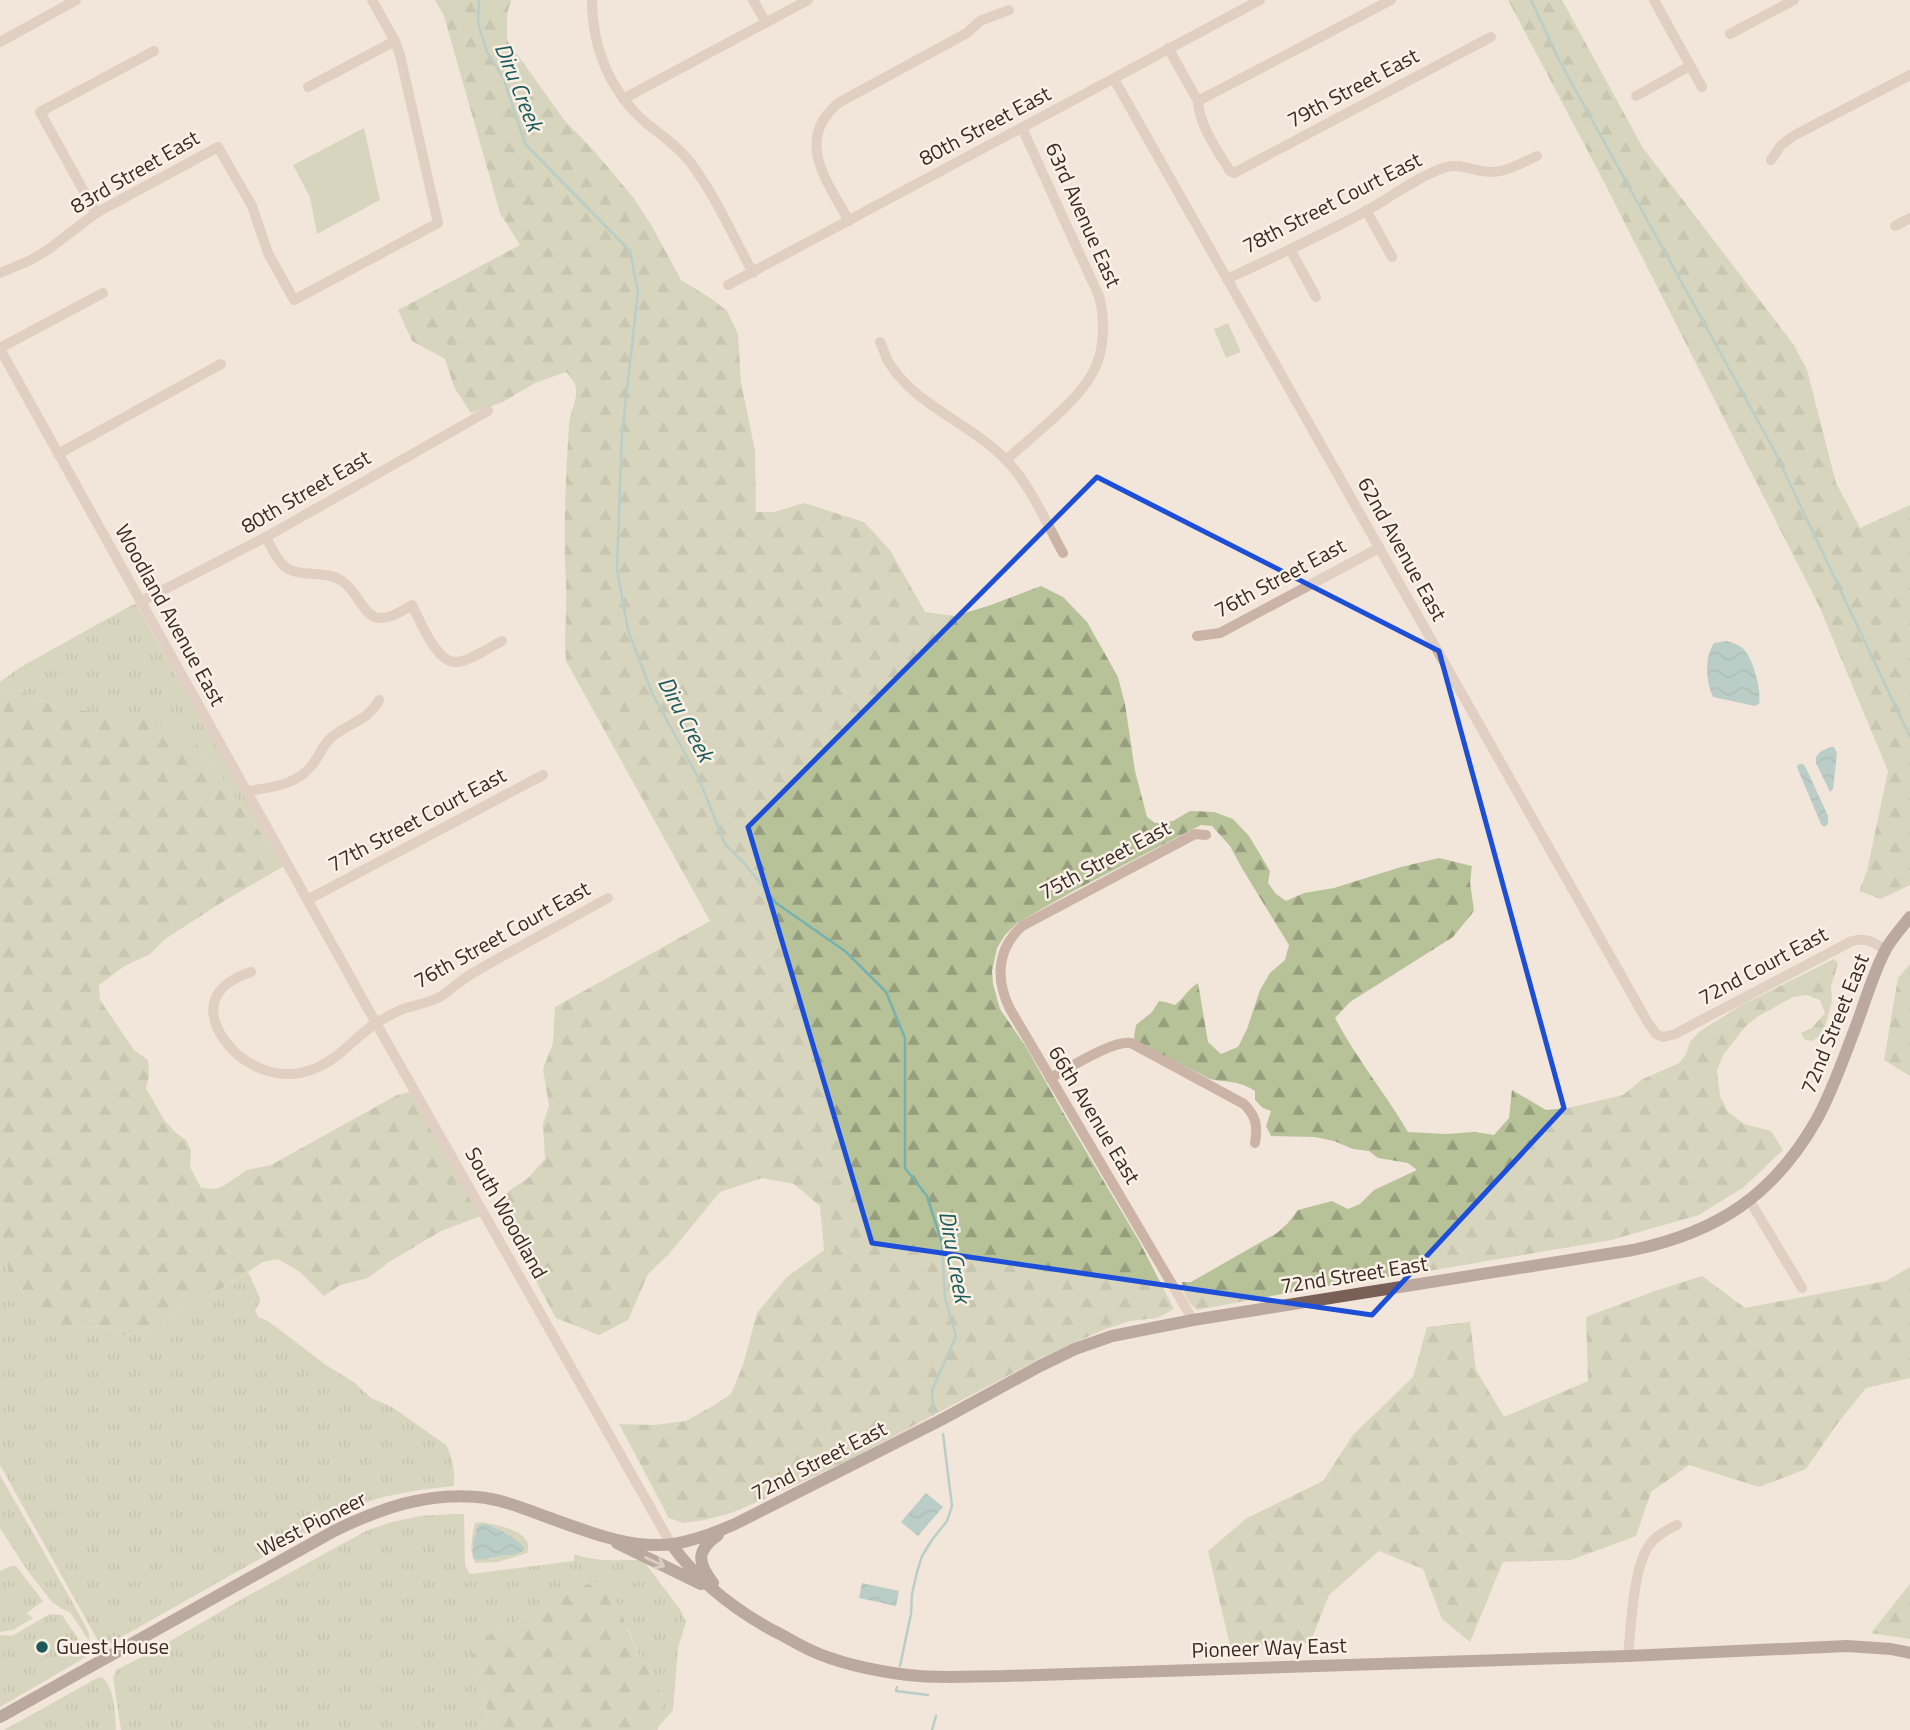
<svg xmlns="http://www.w3.org/2000/svg" width="1910" height="1730" font-family="'Titillium Web',sans-serif">
	<style>
		.grass { fill: url(#grass-tufts); fill-rule: evenodd }
		.forest { fill: url(#forest-firs) }
		.park { fill: #b7c299 }
		.water { fill: url(#water-waves) }
		.lines { fill: none; stroke-linecap: round; stroke-linejoin: round }
		.stream { stroke: #77b1af; stroke-width: 2.5 }
		.minor { stroke: #cbb4a5; stroke-width: 10 }
		.major { stroke: #796057; stroke-width: 12 }
		.oneway { stroke: #c0afa6 }
		.marked { fill: none; stroke: #1d4ed8; stroke-width: 5; stroke-linejoin: round }
		.poi-dot { fill: #1b5a59; stroke: #faf0e6; stroke-width: 2.5 }
		.labels { text-anchor: middle; stroke-width: 5; stroke-linejoin: round; paint-order: stroke }
		.street-label { font-size: 21px; fill: #362b27; stroke: #faf0e6 }
		.poi-label { font-size: 21px; fill: #362b27; stroke: #faf0e6; text-anchor: start }
		.water-label { font-size: 23px; font-style: italic; fill: #1b5a59; stroke: #faf0e6 }
	</style>
	<defs>
		<pattern id="grass-tufts" width="24" height="20" patternUnits="userSpaceOnUse" patternTransform="scale(1.75)"><rect width="24" height="20" fill="#b7c299"/><path d="M3 7l-1-3M5 7V3M7 7l1-3M15 17l-1-3M17 17v-4M19 17l1-3" fill="none" stroke="#969e7d"/></pattern>
		<pattern id="forest-firs" width="22" height="20" patternUnits="userSpaceOnUse" patternTransform="scale(1.75)"><rect width="22" height="20" fill="#b7c299"/><path d="M5 1l3.5 6h-7zM16 11l3.5 6h-7z" fill="#969e7d"/></pattern>
		<pattern id="water-waves" width="16" height="10" patternUnits="userSpaceOnUse" patternTransform="scale(1.75)"><rect width="16" height="10" fill="#77b1af"/><path d="M0 5q4-4 8 0t8 0" fill="none" stroke="#62908e"/></pattern>
	</defs>
	<rect width="100%" height="100%" fill="#f2e5da"/>
	<!-- grass -->
	<g class="grass">
		<polygon points="134,604 137,606 284,866 197,744 57,707 20,691 0,696 0,682 19,668"/>
		<path d="M2,1231C7,1283 24,1299 64,1329L81,1326L103,1327L123,1335L149,1332L174,1314L190,1300L207,1298L248,1272L260,1298V1302L255,1310L258,1317L268,1321L326,1365L355,1383L371,1398L392,1407L446,1445C453,1459 455,1471 454,1486L419,1490L383,1497L361,1504L327,1521L102,1648L0,1465V1232Z"/>
		<polygon points="0,1475 74,1605 89,1633 89,1641 70,1612 62,1609 52,1602 27,1570 0,1528"/>
		<path d="M454,1514H464L465,1565L470,1574L574,1561V1554C594,1562 621,1560 643,1560L681,1611L686,1622L678,1648L673,1710L658,1727V1730H653L658,1727L661,1697L659,1687L640,1659L629,1630L592,1583L507,1625L486,1637L470,1657C471,1662 471,1668 473,1673C481,1695 497,1708 479,1730H121L113,1678L116,1670L150,1653L242,1599L366,1531L392,1522L420,1516Z"/>
		<path d="M481,1522C497,1525 536,1531 527,1553L498,1562L475,1563C469,1551 472,1535 475,1523ZM493,1526L524,1546L520,1553L496,1557L491,1559L473,1555L475,1532Z"/>
		<polygon points="11,1566 16,1566 43,1601 28,1612 27,1614 33,1618 13,1630 0,1632 0,1571"/>
		<polygon points="54,1614 62,1615 87,1652 86,1657 0,1707 0,1635 12,1636 48,1615"/>
		<path d="M99,1677L103,1678C115,1690 115,1714 116,1730H4Z"/>
	</g>
	<!-- forest -->
	<g class="forest">
		<path d="M435,0H511L507,14V40L565,121L594,151L633,197L653,228L681,280L712,299L727,311L738,334L741,382L755,451L756,512H774L804,503L864,522L890,550L925,612L955,616L991,605L1041,586L1063,597L1087,622L1118,677L1125,704L1135,771L1147,817L1155,823L1173,821L1190,811L1214,812L1233,819L1249,836L1270,871L1268,883L1276,894L1286,901L1304,893L1334,888L1401,867L1439,858L1472,866L1470,882L1474,911L1453,937L1350,1002L1335,1018C1356,1058 1385,1093 1408,1132L1446,1134L1475,1132L1494,1135L1509,1118L1512,1090L1546,1110L1568,1108L1623,1095L1643,1079L1679,1063L1686,1054L1690,1042L1699,1032L1740,1006L1834,959L1838,963L1831,987L1832,1001L1825,1027L1820,1036L1812,1041L1805,1040L1801,1033L1812,1028L1825,1013L1820,1000L1807,995L1793,997L1757,1017L1745,1027L1723,1055L1717,1071L1720,1096L1728,1112L1744,1124L1771,1131L1783,1150L1744,1187L1699,1215L1611,1240L1428,1271L1314,1288L1197,1310C1187,1301 1184,1295 1182,1282H1191L1277,1233L1288,1223L1298,1210L1332,1201L1348,1209L1360,1204L1374,1190L1417,1170L1408,1163L1378,1158L1369,1151L1353,1149L1334,1141L1315,1137L1271,1136L1266,1126L1271,1111L1263,1108L1255,1100V1091C1238,1080 1229,1083 1210,1079L1135,1041L1134,1037L1136,1025L1152,1012L1159,1001L1165,1002L1175,1005C1184,998 1188,989 1198,983L1208,1042L1221,1054L1238,1047L1247,1029L1260,990L1270,973L1285,960L1289,945L1243,870L1230,846L1212,826L1201,825L1077,889L1017,923L1005,935L997,948L992,971L993,984L1000,1009L1026,1047L1061,1109L1139,1241L1174,1309L1157,1318L1130,1321L1103,1330L1043,1357L849,1460L769,1497L731,1513L705,1520L684,1523L669,1518L619,1424L654,1425L686,1421L711,1407L731,1394L743,1365L757,1313L787,1277L824,1250L820,1206L794,1184L762,1178L720,1192L668,1255L648,1274L628,1320L599,1335L556,1318L495,1206L509,1191L528,1178L545,1159L543,1124L549,1106L543,1069L553,1043L555,1007L710,921L566,661C564,636 567,612 566,586C566,577 565,569 565,560C564,515 566,470 569,426C571,402 586,391 566,372L535,383L503,402L471,413L454,387L445,359L412,341L398,310L520,245L500,213L444,16Z"/>
		<polygon points="1508,0 1562,0 1643,148 1794,345 1807,370 1836,483 1860,528 1910,505 1910,885 1881,899 1859,891 1867,871 1888,771 1820,608 1603,180"/>
		<polygon points="20,691 57,707 134,717 173,730 197,744 284,866 219,904 164,940 149,955 126,965 99,985 100,1000 134,1050 148,1060 149,1076 146,1088 164,1120 176,1133 186,1140 191,1150 190,1167 201,1188 216,1189 225,1185 247,1170 271,1165 397,1095 410,1092 481,1216 441,1231 389,1262 368,1278 340,1285 324,1296 300,1272 278,1259 263,1262 207,1298 190,1300 174,1314 149,1332 123,1335 103,1327 81,1326 64,1329 48,1325 11,1276 3,1249 2,1232 0,1232 0,696"/>
		<polygon points="1910,964 1910,1076 1884,1060 1898,978"/>
		<polygon points="1910,1267 1910,1378 1866,1388 1837,1424 1806,1469 1759,1487 1689,1465 1651,1492 1636,1536 1571,1560 1503,1562 1470,1642 1442,1619 1423,1569 1379,1551 1329,1595 1310,1643 1230,1646 1208,1551 1247,1518 1323,1481 1353,1435 1413,1377 1427,1327 1470,1322 1476,1370 1504,1417 1588,1381 1586,1317 1655,1291 1702,1276 1745,1308 1886,1281"/>
		<path d="M592,1582H605L618,1605L640,1659L659,1687L661,1697L658,1727L653,1730H479C497,1708 481,1694 473,1673C471,1668 471,1662 470,1657L486,1637L507,1625Z"/>
		<polygon points="1910,1584 1910,1639 1871,1633"/>
	</g>
	<!-- park -->
	<g class="park">
		<polygon points="364,128 380,200 317,234 310,197 293,165"/>
		<polygon points="1228,323 1241,352 1226,358 1214,329"/>
	</g>
	<!-- water -->
	<g class="water">
		<path d="M1726,641C1731,642 1737,644 1741,647C1753,655 1762,692 1759,704L1755,706L1713,697C1706,681 1704,658 1714,643Z"/>
		<polygon points="1830,747 1834,747 1837,753 1833,789 1830,792 1816,763 1816,757 1820,752"/>
		<polygon points="1799,764 1803,764 1806,768 1828,816 1828,824 1824,827 1821,824 1799,772 1797,767"/>
		<polygon points="926,1493 943,1507 918,1536 901,1522"/>
		<path d="M486,1524C499,1528 513,1538 524,1546V1550C515,1557 507,1554 497,1557C488,1559 483,1560 474,1559C471,1549 474,1534 479,1525Z"/>
		<polygon points="862,1583 899,1591 896,1606 859,1598"/>
	</g>
	<g class="lines">
		<!-- stream -->
		<g class="stream">
			<polyline points="479,0 478,23 487,52 504,79 525,144 630,251 638,292 622,434 617,569 628,630 652,693 699,779 725,844 745,864 776,903 845,951 886,992 905,1038 905,1168 927,1196 942,1243 945,1298 956,1336 932,1390 933,1414"/>
			<polyline points="1531,0 1559,60 1774,450 1910,737"/>
			<polyline points="900,1666 911,1614 912,1594 917,1572 922,1556 932,1540 947,1521 952,1506 943,1434"/>
			<polyline points="897,1687 896,1691 928,1695"/>
			<polyline points="932,1730 936,1716"/>
		</g>
		<!-- minor -->
		<g class="minor">
			<path d="M592,0C592,48 610,91 646,123C661,135 678,146 690,162C715,195 733,236 753,273"/>
			<polyline points="753,0 766,23"/>
			<polyline points="1654,0 1702,87"/>
			<polyline points="1730,34 1794,0"/>
			<polyline points="0,42 76,0"/>
			<path d="M1168,48L1198,101C1199,125 1217,150 1230,171L1234,173L1491,37"/>
			<path d="M1114,79L1647,1021L1656,1034L1663,1037L1675,1034L1852,941C1866,937 1874,942 1885,950"/>
			<polyline points="308,87 395,41"/>
			<polyline points="1636,96 1690,66"/>
			<polyline points="623,99 808,0"/>
			<polyline points="1198,101 1391,0"/>
			<polyline points="1771,160 1781,145 1795,135 1910,75"/>
			<polyline points="1366,210 1392,257"/>
			<polyline points="96,213 40,112 154,51"/>
			<path d="M849,221C827,181 793,139 840,102L967,33L980,21L1009,10"/>
			<polyline points="1895,226 1910,218"/>
			<polyline points="1290,249 1316,297"/>
			<polyline points="0,273 31,260 49,249 96,213 218,147 252,206 268,253 294,300 438,223 400,55 395,41 372,0"/>
			<path d="M1227,279C1274,257 1322,235 1368,210C1392,196 1416,178 1443,168C1460,162 1474,172 1491,172C1507,172 1523,162 1537,156"/>
			<polyline points="728,285 1260,0"/>
			<path d="M880,342C883,348 885,355 888,361C914,405 968,422 1003,457C1030,483 1045,521 1063,553"/>
			<polyline points="0,348 103,293"/>
			<polyline points="0,349 376,1023 671,1544"/>
			<polyline points="58,454 221,364"/>
			<path d="M1006,460C1031,437 1080,400 1094,370C1105,349 1105,319 1099,296L1022,128"/>
			<path d="M266,537C271,547 276,559 284,566C299,579 325,569 342,581C355,589 363,613 375,617C387,621 402,611 412,605C420,620 437,665 457,662C472,660 488,648 502,641"/>
			<polyline points="140,602 266,537 488,411"/>
			<polyline points="1197,636 1220,633 1379,548"/>
			<path d="M248,791C272,787 296,786 313,764C319,756 323,744 332,737C350,722 367,722 379,700"/>
			<polyline points="309,899 543,775"/>
			<path d="M251,972C214,984 202,1008 225,1041C242,1064 271,1078 300,1073C336,1066 351,1039 379,1021C387,1017 395,1012 403,1009C415,1005 427,1003 438,998C451,991 460,980 473,973C518,947 563,923 608,898"/>
			<path d="M1050,1078C1068,1069 1112,1040 1131,1043L1244,1104C1256,1116 1258,1126 1255,1143"/>
			<polyline points="1750,1201 1802,1288"/>
			<path d="M1193,1320L1010,1009C995,979 997,949 1022,926L1195,834L1206,835"/>
			<path d="M1628,1656C1631,1627 1633,1566 1650,1544C1657,1535 1667,1530 1677,1525"/>
		</g>
		<!-- major -->
		<g class="major">
			<polyline points="617,1543 701,1584"/>
			<path d="M671,1544C698,1581 732,1608 772,1630C785,1636 797,1644 810,1650C840,1664 876,1671 908,1675C940,1679 973,1676 1005,1676L1628,1656L1847,1646L1891,1649L1910,1653"/>
			<path d="M713,1583C698,1563 695,1551 718,1535"/>
			<path d="M0,1717L334,1531C379,1509 426,1492 477,1497C501,1499 522,1508 544,1516C584,1530 630,1550 674,1544C695,1540 715,1533 735,1524L941,1420L1040,1366L1075,1349L1112,1336L1193,1320L1633,1250C1718,1232 1774,1195 1817,1119C1833,1090 1844,1057 1856,1026C1865,1002 1875,968 1887,947C1894,936 1902,927 1910,917"/>
		</g>
	</g>
	<!-- one-way arrows -->
	<defs><path id="oneway-shaft" d="M-6 0H5M1.5-3L5.5 0L1.5 3" fill="none" stroke-width="1.6" stroke-linecap="round" stroke-linejoin="round" transform="scale(1.75)"/></defs>
	<use class="oneway" href="#oneway-shaft" transform="translate(655 1562) rotate(26)"/>
	<!-- marked area -->
	<path d="M0 0H1910V1730H0ZM1097,477L1439,651L1564,1108L1372,1315L872,1243L748,827Z" fill="#f2e5da" fill-opacity=".55" fill-rule="evenodd"/>
	<path class="marked" d="M1097,477L1439,651L1564,1108L1372,1315L872,1243L748,827Z"/>
	<!-- markers -->
	<circle class="poi-dot" cx="42" cy="1647" r="7"/>
	<g class="labels">
		<!-- street labels -->
		<g class="street-label">
			<text transform="translate(1353 88) rotate(-28)" y="7">79th Street East</text>
			<text transform="translate(985 126) rotate(-28)" y="7">80th Street East</text>
			<text transform="translate(135 172) rotate(-30)" y="7">83rd Street East</text>
			<text transform="translate(1332 203) rotate(-27)" y="7">78th Street Court East</text>
			<text transform="translate(1083 215) rotate(66)" y="7">63rd Avenue East</text>
			<text transform="translate(306 492) rotate(-30)" y="7">80th Street East</text>
			<text transform="translate(1402 549) rotate(61)" y="7">62nd Avenue East</text>
			<text transform="translate(1280 578) rotate(-28)" y="7">76th Street East</text>
			<text transform="translate(170 615) rotate(61)" y="7">Woodland Avenue East</text>
			<text transform="translate(417 820) rotate(-28)" y="7">77th Street Court East</text>
			<text transform="translate(1105 860) rotate(-28)" y="7">75th Street East</text>
			<text transform="translate(502 935) rotate(-29)" y="7">76th Street Court East</text>
			<text transform="translate(1763 966) rotate(-28)" y="7">72nd Court East</text>
			<text transform="translate(1835 1024) rotate(-68)" y="7">72nd Street East</text>
			<text transform="translate(1094 1115) rotate(59)" y="7">66th Avenue East</text>
			<text transform="translate(506 1213) rotate(61)" y="7">South Woodland</text>
			<text transform="translate(1354 1275) rotate(-9)" y="7">72nd Street East</text>
			<text transform="translate(819 1461) rotate(-27)" y="7">72nd Street East</text>
			<text transform="translate(312 1524) rotate(-27)" y="7">West Pioneer</text>
			<text transform="translate(1269 1648) rotate(-2)" y="7">Pioneer Way East</text>
		</g>
		<!-- poi labels -->
		<g class="poi-label">
			<text x="56" y="1654">Guest House</text>
		</g>
		<!-- water labels -->
		<g class="water-label">
			<text transform="translate(519 87) rotate(68)" y="8">Diru Creek</text>
			<text transform="translate(686 719) rotate(62)" y="8">Diru Creek</text>
			<text transform="translate(955 1257) rotate(80)" y="8">Diru Creek</text>
		</g>
	</g>
</svg>
